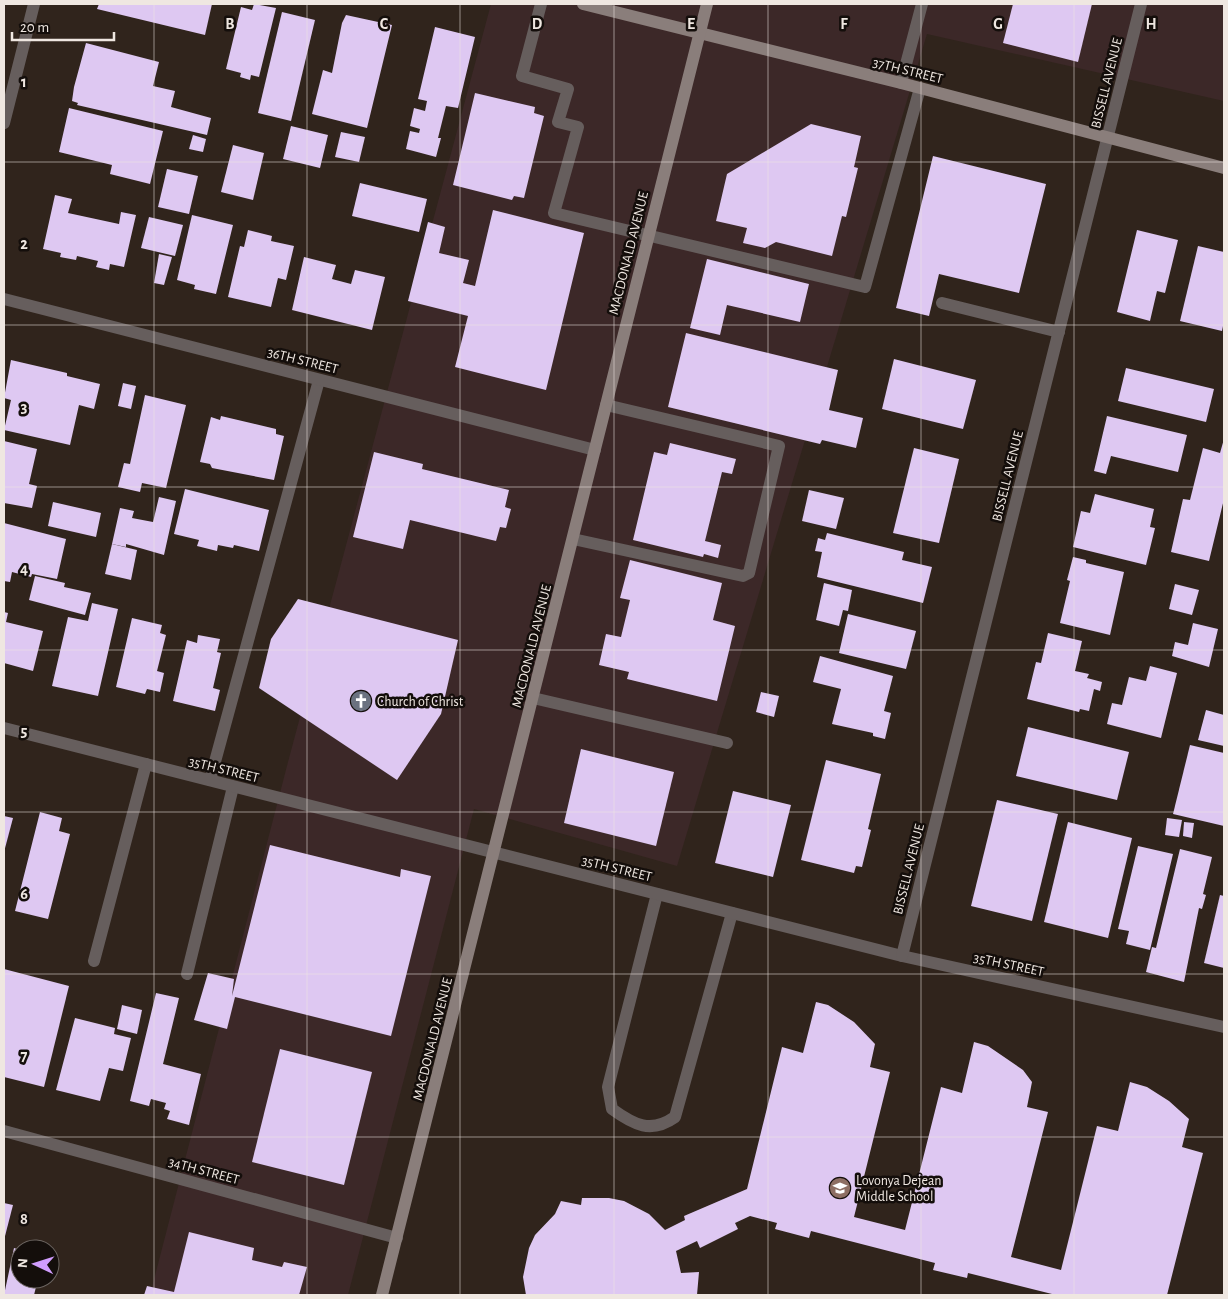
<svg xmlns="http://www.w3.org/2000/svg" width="1228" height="1299" font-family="'Alegreya Sans',sans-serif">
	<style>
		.commercial { fill: #3c2828 }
		.building { fill: #dec8f2 }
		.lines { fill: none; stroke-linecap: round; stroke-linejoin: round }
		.lane { stroke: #665e5d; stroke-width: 12 }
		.street { stroke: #665e5d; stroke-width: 12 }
		.secondary { stroke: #8a7e7b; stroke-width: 12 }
		.grid { fill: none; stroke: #efe7e1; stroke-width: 1; stroke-opacity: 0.55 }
		.labels { text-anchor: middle; stroke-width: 5; stroke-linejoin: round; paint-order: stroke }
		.street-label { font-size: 14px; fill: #efe7e1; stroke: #140e0b }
		.poi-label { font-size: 14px; fill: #efe7e1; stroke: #140e0b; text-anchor: start }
		.grid-label { font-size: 16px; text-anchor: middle; font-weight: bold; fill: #efe7e1; stroke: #140e0b; stroke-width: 5; stroke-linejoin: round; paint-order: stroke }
	</style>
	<rect width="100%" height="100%" fill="#30241c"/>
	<!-- commercial -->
	<polygon class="commercial" points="491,4 1224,4 1224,101 927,34 677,866 474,809 348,1295 150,1295 288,762"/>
	<!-- building -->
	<g class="building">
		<polygon points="99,4 212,4 205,35 97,9"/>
		<polygon points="254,4 276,8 259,77 251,75 250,80 240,77 241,73 226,69 241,7 252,10"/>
		<polygon points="1013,4 1092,4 1078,62 1003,43"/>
		<polygon points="282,12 315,20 291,121 258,113"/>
		<polygon points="346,15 392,25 367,128 312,114 323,70 332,73 342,23"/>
		<polygon points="435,27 475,37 458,108 446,106 438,138 441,138 436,157 406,149 410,131 419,133 420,129 410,126 414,108 425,111 427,101 418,99"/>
		<polygon points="86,43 159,62 153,86 175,91 171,107 211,118 207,135 77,105 78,103 72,101 74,87"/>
		<polygon points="475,93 535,107 534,113 544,116 524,198 514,196 512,200 453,185"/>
		<polygon points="69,108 163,131 150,184 110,174 112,165 59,152"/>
		<polygon points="811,124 861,136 854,167 858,168 846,217 842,216 832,256 776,242 765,248 743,243 747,228 716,221 727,174"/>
		<polygon points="291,126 328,135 320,168 283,159"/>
		<polygon points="341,132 365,137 359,162 335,157"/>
		<polygon points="193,135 206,139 203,152 189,149"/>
		<polygon points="233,145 264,153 253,200 221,192"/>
		<polygon points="933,156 1046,184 1019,293 939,274 929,316 896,308"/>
		<polygon points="167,169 198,176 189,214 158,207"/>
		<polygon points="360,183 427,199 419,232 352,216"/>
		<polygon points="55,195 72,199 68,213 119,224 121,212 136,215 124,267 110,264 109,270 96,267 98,261 77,256 76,260 60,257 61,253 43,249"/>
		<polygon points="493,210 584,233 546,390 455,367 468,316 408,301 428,222 445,227 439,253 469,260 463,283 475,286"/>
		<polygon points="192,215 233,225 216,294 194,289 195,285 177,280"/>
		<polygon points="149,217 183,225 175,256 141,248"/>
		<polygon points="248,230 272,236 271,241 294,246 286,280 278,278 271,307 228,297 240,246 244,247"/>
		<polygon points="1137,230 1178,240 1165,293 1157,291 1150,321 1117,312"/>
		<polygon points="1198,246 1224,252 1224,321 1222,331 1180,321"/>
		<polygon points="159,254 172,257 164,285 154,283"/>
		<polygon points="304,257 336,265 332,279 351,284 355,270 385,277 372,330 292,310"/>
		<polygon points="707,259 809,284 800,322 727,305 720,335 690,328"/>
		<polygon points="686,333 838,370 829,410 863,418 856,448 822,440 820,444 668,407"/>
		<polygon points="894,359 976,380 963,429 882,409"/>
		<polygon points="11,360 67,373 67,376 100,384 94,409 79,405 70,445 4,430 11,400 4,398"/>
		<polygon points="1126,368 1214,389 1206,422 1118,401"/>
		<polygon points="123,383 136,386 131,409 118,406"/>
		<polygon points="145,395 186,405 166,488 142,483 140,492 118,487 124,463 130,464"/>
		<polygon points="221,416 276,429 276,434 284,436 274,480 212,468 210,464 200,462 211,417 220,420"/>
		<polygon points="1107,416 1187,435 1178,472 1111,456 1106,474 1094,471"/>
		<polygon points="1224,439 1224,499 1209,561 1171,552 1183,499 1190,500 1203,448 1220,453"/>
		<polygon points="4,441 37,449 29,484 37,486 32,508 4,503"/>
		<polygon points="670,443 736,459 732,474 722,472 705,541 721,545 718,558 704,554 703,557 633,540 654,452 667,455"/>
		<polygon points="914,448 959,459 939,543 893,533"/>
		<polygon points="374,452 423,464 422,469 509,490 505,507 511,509 506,528 500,527 496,541 410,520 403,549 353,537"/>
		<polygon points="185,489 269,510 259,551 234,545 233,548 218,545 217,551 197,546 199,540 174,534"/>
		<polygon points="809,490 844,498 836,529 802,521"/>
		<polygon points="1095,494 1154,509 1150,527 1155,528 1146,565 1073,547 1081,511 1090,513"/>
		<polygon points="159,497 176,501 164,555 126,544 126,547 112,544 120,508 134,511 132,518 153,522"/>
		<polygon points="53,502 101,513 96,537 48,526"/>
		<polygon points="4,523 66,539 57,579 32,574 31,577 12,572 10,582 4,581"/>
		<polygon points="827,533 904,552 902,560 932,567 923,603 817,577 822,552 815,551 818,538 825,540"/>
		<polygon points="112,544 137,550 131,580 105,574"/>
		<polygon points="1073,557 1086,560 1086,563 1124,572 1110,635 1060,623 1070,581 1067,580"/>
		<polygon points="630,560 722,583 713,620 735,626 717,701 627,679 629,672 599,665 606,634 621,637 630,600 620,598"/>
		<polygon points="35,576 65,583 64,587 91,593 85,615 29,600"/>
		<polygon points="824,583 852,590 848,611 843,610 839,626 816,620"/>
		<polygon points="1175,584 1199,590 1192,615 1169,609"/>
		<polygon points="298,599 458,640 441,714 397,780 259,688 271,639"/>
		<polygon points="92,603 118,609 98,696 52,686 68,617 88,621"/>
		<polygon points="4,612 8,613 6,622 43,631 33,671 4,663"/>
		<polygon points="848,614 916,631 906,669 839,653"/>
		<polygon points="132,618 162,625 160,633 166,635 157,671 164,673 160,692 147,689 145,694 116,687"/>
		<polygon points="1193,623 1218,629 1209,667 1172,656 1175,642 1188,645"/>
		<polygon points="1048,633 1082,641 1075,671 1089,674 1087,678 1102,682 1100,691 1094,689 1089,711 1080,709 1079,712 1027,699 1036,662 1041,663"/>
		<polygon points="198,635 220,639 217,652 221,653 213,688 220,690 215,711 173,701 187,640 197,643"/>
		<polygon points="820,656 893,676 884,711 891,713 885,739 873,736 873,733 832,724 841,689 813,682"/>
		<polygon points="1150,666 1177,673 1161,738 1107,724 1112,703 1122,705 1129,677 1146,681"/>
		<polygon points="761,692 779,696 774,717 756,712"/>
		<polygon points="1206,710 1224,715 1224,746 1198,740"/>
		<polygon points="1028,727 1129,752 1117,800 1016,776"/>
		<polygon points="1190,745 1224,753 1224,826 1173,814"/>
		<polygon points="581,749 674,772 656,846 564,823"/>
		<polygon points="826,760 881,774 868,829 871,830 862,867 856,866 854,873 801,860"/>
		<polygon points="733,791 791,805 773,877 715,863"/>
		<polygon points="997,800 1058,814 1032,921 971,906"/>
		<polygon points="40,812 62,818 59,831 70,834 48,919 15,911"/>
		<polygon points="4,816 13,818 4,852"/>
		<polygon points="1167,818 1182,820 1179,837 1165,835"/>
		<polygon points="1068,822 1132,838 1108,938 1044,922"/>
		<polygon points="1184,822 1194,823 1192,838 1183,836"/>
		<polygon points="270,845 400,877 401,869 431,876 391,1036 235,997 227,1029 194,1020 208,973 234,979 232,996"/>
		<polygon points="1138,846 1173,854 1150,950 1126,944 1129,931 1118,929"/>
		<polygon points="1180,849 1212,857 1203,894 1206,895 1202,909 1199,908 1184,982 1146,972 1152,947 1156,948"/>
		<polygon points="1220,895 1224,896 1224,968 1204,963"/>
		<polygon points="4,969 69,986 44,1087 4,1077"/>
		<polygon points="156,993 179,998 163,1064 201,1074 189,1125 167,1119 170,1111 164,1109 166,1103 151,1099 149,1106 130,1101"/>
		<polygon points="816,1002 828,1005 854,1022 875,1044 870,1067 890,1072 854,1217 905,1230 941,1087 962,1093 974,1042 988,1046 1023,1070 1032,1082 1027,1107 1048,1112 1011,1257 1061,1270 1097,1126 1118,1131 1130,1082 1147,1087 1169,1101 1189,1119 1182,1147 1203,1153 1167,1295 1056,1295 968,1273 967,1278 933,1270 935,1263 811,1231 809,1238 775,1229 777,1223 750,1216 735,1223 738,1229 700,1248 697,1241 676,1251 681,1273 699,1272 697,1295 526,1295 523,1277 529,1248 535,1235 555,1214 561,1201 581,1205 582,1198 609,1198 624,1201 649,1214 665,1230 685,1220 684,1216 747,1189 782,1047 803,1053"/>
		<polygon points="122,1005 142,1010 137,1034 117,1029"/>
		<polygon points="75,1018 115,1028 114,1034 131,1038 123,1071 109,1068 100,1101 56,1090"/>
		<polygon points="280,1049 372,1072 344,1185 252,1162"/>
		<polygon points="4,1203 13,1205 4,1240"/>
		<polygon points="189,1232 254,1248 252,1260 282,1267 284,1262 307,1267 299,1295 144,1295 147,1286 174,1292"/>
		<polygon points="14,1248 20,1250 20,1279 38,1279 34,1295 4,1295"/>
	</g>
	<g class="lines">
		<!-- lane -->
		<g class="lane">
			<polyline points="541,4 522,76 568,89 558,122 578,127 554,213 865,287 920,88"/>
			<polyline points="901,83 922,4"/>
			<polyline points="942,303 1059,332"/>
			<polyline points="573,539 743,576 749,573 779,446 606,405"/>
			<polyline points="533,698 727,743"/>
			<polyline points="210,780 319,380"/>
			<path d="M657,894L608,1087L612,1109C634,1125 651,1134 675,1117L732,913"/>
			<polyline points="94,961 146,764"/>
			<polyline points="187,974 233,787"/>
		</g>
		<!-- street -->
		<g class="street">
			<polyline points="4,123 34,4"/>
			<polyline points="4,299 595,450"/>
			<polyline points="4,728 902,956 1224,1027"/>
			<polyline points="902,956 1141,4"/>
			<polyline points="4,1131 397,1238"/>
		</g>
		<!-- secondary -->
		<g class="secondary">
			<polyline points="583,4 901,83 1224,168"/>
			<polyline points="382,1295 707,4"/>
		</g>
	</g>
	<!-- grid -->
	<path class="grid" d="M154,4V1295M307,4V1295M460,4V1295M614,4V1295M768,4V1295M921,4V1295M1074,4V1295M4,162H1224M4,325H1224M4,487H1224M4,650H1224M4,812H1224M4,974H1224M4,1137H1224"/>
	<!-- icons -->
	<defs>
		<g id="church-disc" transform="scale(1.125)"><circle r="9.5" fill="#6b7280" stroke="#140e0b"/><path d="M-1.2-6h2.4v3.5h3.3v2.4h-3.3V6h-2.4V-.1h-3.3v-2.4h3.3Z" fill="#fff"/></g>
		<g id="school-disc" transform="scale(1.125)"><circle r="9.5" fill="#8d6e63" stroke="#140e0b"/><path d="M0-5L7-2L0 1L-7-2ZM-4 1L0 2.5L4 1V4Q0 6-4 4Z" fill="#fff"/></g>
	</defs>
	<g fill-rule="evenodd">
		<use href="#church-disc" x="361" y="701"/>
		<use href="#school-disc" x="840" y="1188"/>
	</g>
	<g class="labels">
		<!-- street labels -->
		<g class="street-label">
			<text transform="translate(908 70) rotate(14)" y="5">37TH STREET</text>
			<text transform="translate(1106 83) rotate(-76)" y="5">BISSELL AVENUE</text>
			<text transform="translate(628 253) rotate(-76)" y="5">MACDONALD AVENUE</text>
			<text transform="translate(303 360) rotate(14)" y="5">36TH STREET</text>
			<text transform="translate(1007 476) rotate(-76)" y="5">BISSELL AVENUE</text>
			<text transform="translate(531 646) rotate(-76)" y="5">MACDONALD AVENUE</text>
			<text transform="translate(224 769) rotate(14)" y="5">35TH STREET</text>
			<text transform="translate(617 868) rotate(14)" y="5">35TH STREET</text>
			<text transform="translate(908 869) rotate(-76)" y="5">BISSELL AVENUE</text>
			<text transform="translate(1009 964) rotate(12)" y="5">35TH STREET</text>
			<text transform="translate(432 1039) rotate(-76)" y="5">MACDONALD AVENUE</text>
			<text transform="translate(204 1170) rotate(15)" y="5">34TH STREET</text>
		</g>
		<!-- poi labels -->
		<g class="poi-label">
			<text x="377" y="706">Church of Christ</text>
			<text x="856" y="1185">Lovonya Dejean<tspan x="856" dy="16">Middle School</tspan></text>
		</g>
	</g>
	<g class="grid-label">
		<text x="230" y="29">B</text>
		<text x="384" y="29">C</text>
		<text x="537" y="29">D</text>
		<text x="691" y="29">E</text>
		<text x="844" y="29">F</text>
		<text x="998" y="29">G</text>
		<text x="1151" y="29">H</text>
		<text x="24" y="87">1</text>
		<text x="24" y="249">2</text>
		<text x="24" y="412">3</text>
		<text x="24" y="574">4</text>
		<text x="24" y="736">5</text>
		<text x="24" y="899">6</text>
		<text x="24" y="1061">7</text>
		<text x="24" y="1224">8</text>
	</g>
	<!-- border -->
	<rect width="1228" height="1299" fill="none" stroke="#efe7e1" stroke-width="10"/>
	<!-- north arrow -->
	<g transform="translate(35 1264) rotate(274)"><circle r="24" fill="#140e0b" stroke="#6c6561"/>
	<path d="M0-4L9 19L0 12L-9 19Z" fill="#d19dfe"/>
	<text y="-8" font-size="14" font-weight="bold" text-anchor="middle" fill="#efe7e1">N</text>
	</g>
	<!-- scale -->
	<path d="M12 32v8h102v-8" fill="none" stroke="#efe7e1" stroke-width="2.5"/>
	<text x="20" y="32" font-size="15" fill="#efe7e1" stroke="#140e0b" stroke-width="4" paint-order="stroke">20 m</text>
</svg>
